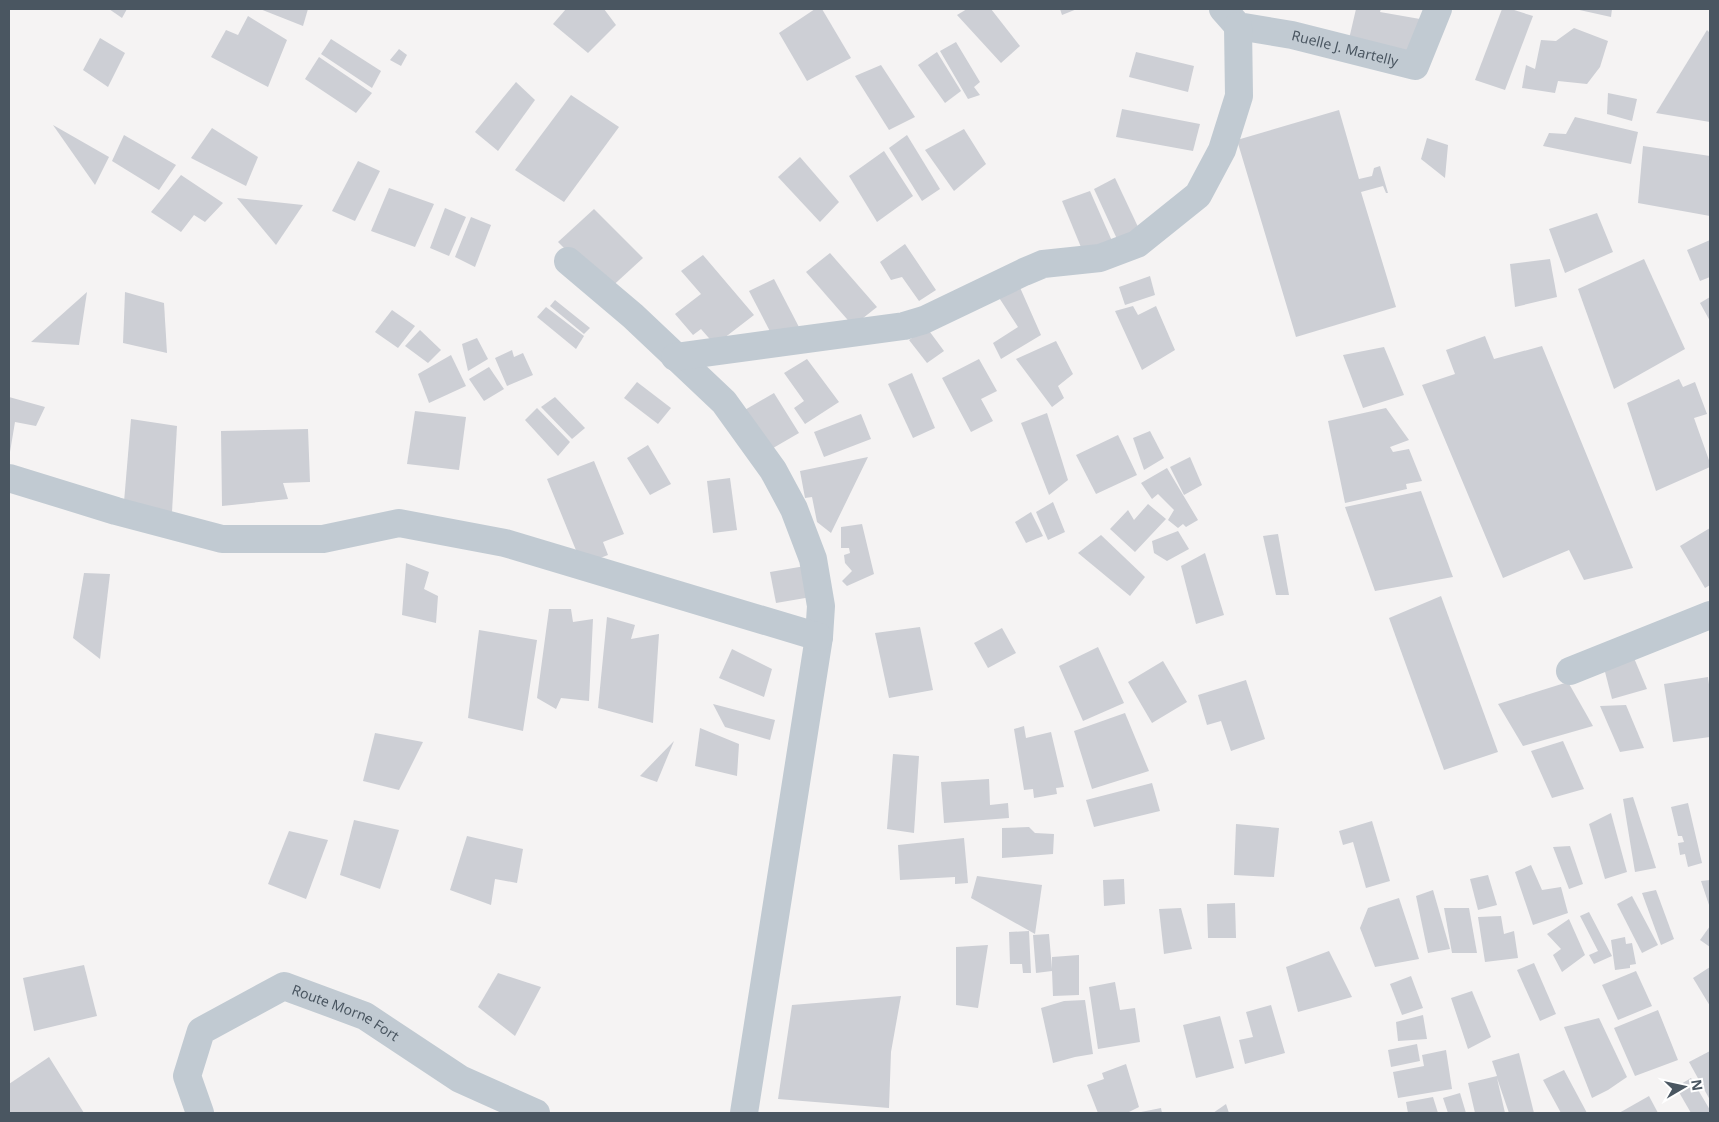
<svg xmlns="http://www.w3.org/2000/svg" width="1719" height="1122" font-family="'Noto Sans',sans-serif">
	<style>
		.building { fill: #cdcfd5 }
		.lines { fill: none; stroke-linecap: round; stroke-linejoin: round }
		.minor { stroke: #c1cad2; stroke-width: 28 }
		.labels { text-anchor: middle; stroke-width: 5; stroke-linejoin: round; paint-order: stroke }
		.street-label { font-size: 14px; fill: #4a5661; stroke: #fff }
	</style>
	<rect width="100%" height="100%" fill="#f5f3f3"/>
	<!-- building -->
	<g class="building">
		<polygon points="109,9 127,9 122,18"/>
		<polygon points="260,9 308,9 303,26"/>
		<polygon points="566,9 604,9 616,25 588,53 553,24"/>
		<polygon points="815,9 822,9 851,58 807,81 779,33"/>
		<polygon points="967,9 991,9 1020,46 1001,63 957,15"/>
		<polygon points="1060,9 1077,9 1062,15"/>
		<polygon points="1356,9 1381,9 1380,12 1420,19 1412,52 1349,39"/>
		<polygon points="1502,9 1511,9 1533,16 1505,90 1475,80"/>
		<polygon points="1575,9 1612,9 1611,17"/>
		<polygon points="248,16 287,40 268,87 211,57 226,30 238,35"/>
		<polygon points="1574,28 1608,41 1600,67 1587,84 1558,81 1555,93 1522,88 1526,65 1535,69 1541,40 1556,41"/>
		<polygon points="1707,30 1710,33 1710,122 1656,113"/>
		<polygon points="100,38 125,53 108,87 83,70"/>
		<polygon points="331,39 381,71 372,88 321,54"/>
		<polygon points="956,42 980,82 974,87 980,95 968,99 940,51"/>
		<polygon points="399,49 407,55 401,66 390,60"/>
		<polygon points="937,52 961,91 945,103 918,65"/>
		<polygon points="1136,52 1194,66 1188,92 1129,77"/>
		<polygon points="319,57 372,93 356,113 305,79"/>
		<polygon points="881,65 915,117 889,130 855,76"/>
		<polygon points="516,82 535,100 498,151 475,132"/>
		<polygon points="1608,93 1637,99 1632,121 1607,114"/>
		<polygon points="571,95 619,127 564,202 515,170"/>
		<polygon points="1122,109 1200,124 1193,151 1116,137"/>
		<polygon points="1339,110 1359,179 1372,176 1374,168 1380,166 1388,193 1386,193 1383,186 1361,192 1396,307 1296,337 1237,140"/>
		<polygon points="1575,117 1638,132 1631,164 1543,146 1549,133 1566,134"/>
		<polygon points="53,125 109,157 95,185"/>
		<polygon points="212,128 258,157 246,186 191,158"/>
		<polygon points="964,129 986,164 954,191 925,150"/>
		<polygon points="124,135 176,165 159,190 112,161"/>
		<polygon points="907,135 940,189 922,201 889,148"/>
		<polygon points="1427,138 1448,145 1445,178 1421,159"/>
		<polygon points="1643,146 1710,156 1710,216 1638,203"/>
		<polygon points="884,151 913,196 877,222 849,176"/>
		<polygon points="800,157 839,202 820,222 778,177"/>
		<polygon points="358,161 380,171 355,221 332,211"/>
		<polygon points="181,175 223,203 205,222 194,215 181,232 151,212"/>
		<polygon points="1115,178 1139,229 1117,239 1094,189"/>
		<polygon points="389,188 434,204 415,247 371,231"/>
		<polygon points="1090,191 1112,241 1083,252 1062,201"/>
		<polygon points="237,198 303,205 276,245"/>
		<polygon points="445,208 466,217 449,256 430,248"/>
		<polygon points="594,209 643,258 607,291 558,242"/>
		<polygon points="1597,213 1613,252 1565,273 1549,229"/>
		<polygon points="471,217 491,225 475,267 455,257"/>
		<polygon points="1710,240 1710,277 1700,281 1687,250"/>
		<polygon points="905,244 936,290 919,301 902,277 891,280 880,262"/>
		<polygon points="830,253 877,307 853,326 806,272"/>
		<polygon points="703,255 754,315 715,345 701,329 693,335 675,314 701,294 681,271"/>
		<polygon points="1550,259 1557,297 1515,307 1510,264"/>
		<polygon points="1644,259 1685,349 1614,389 1578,289"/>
		<polygon points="1150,276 1155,295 1125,305 1119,287"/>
		<polygon points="774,279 800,329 775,341 749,291"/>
		<polygon points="1018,283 1041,335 1001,359 993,343 1018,327 996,293"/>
		<polygon points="87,292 79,345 31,342"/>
		<polygon points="125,292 164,303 167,353 123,343"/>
		<polygon points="1710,297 1710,321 1700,303"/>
		<polygon points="555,300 590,328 584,334 550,306"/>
		<polygon points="1133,306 1138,315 1156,306 1175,350 1142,370 1115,311"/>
		<polygon points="546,307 584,336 576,349 537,317"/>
		<polygon points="392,310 415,326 398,348 375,332"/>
		<polygon points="927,328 944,351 927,363 909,340"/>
		<polygon points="420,330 441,350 428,363 405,346"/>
		<polygon points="1485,336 1494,359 1542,346 1633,568 1584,580 1569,550 1503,578 1422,385 1455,374 1446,350"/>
		<polygon points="477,338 488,359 468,371 462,344"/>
		<polygon points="1056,341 1073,374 1058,386 1064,398 1052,407 1016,359"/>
		<polygon points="1384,347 1404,395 1363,408 1343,355"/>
		<polygon points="512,350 514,357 523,353 533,375 507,386 495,358"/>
		<polygon points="451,355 466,386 429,403 418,374"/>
		<polygon points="807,359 839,402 805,424 794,408 804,401 784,373"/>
		<polygon points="979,359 997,391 981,399 993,421 971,432 942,378"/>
		<polygon points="489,367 504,389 484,401 469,379"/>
		<polygon points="912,373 935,428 913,438 888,384"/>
		<polygon points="1679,379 1683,387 1695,382 1707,414 1694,418 1710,463 1710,467 1656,491 1627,403"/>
		<polygon points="637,382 671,408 658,424 624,398"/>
		<polygon points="774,393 799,433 768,451 743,411"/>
		<polygon points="9,397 45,407 36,426 15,422 10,452"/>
		<polygon points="555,397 585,428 572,439 541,407"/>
		<polygon points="537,408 570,442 558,456 525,420"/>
		<polygon points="1386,408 1409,440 1390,447 1393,452 1409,449 1422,481 1406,484 1407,489 1345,503 1328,421"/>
		<polygon points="415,411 466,417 459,470 407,464"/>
		<polygon points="1047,413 1068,480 1049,495 1021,423"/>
		<polygon points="861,414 871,439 824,457 814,432"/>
		<polygon points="131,419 177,426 172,512 124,502"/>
		<polygon points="308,429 310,482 283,483 288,499 222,506 221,431"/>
		<polygon points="1150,431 1164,458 1144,470 1133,438"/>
		<polygon points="1118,435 1137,475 1096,494 1076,455"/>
		<polygon points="648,445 671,484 650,495 627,458"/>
		<polygon points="868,457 831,533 817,522 812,497 805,498 800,471"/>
		<polygon points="1190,457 1202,485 1184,495 1170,467"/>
		<polygon points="594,461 624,534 603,542 608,555 582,565 547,479"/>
		<polygon points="1167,468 1198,520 1186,527 1183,524 1178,528 1168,520 1174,510 1158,494 1152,499 1141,483"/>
		<polygon points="730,478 737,530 713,533 707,481"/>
		<polygon points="1421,491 1453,577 1375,591 1345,507"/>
		<polygon points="1053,502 1065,532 1048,540 1036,512"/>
		<polygon points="1148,504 1166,519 1135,552 1110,529 1128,510 1134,520"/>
		<polygon points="1031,512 1043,536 1026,543 1015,522"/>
		<polygon points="862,524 874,574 847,586 842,581 852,571 845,563 844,555 850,553 849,548 841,548 841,527"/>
		<polygon points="1710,528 1710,585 1705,588 1680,546"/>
		<polygon points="1178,531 1189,549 1167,561 1154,553 1152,541"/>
		<polygon points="1278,534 1289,595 1276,595 1263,536"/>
		<polygon points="1101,535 1145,577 1130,596 1078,553"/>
		<polygon points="1205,553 1224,615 1196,624 1181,566"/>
		<polygon points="406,563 429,572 424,589 438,596 436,623 402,615"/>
		<polygon points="811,565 817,596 776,603 770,572"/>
		<polygon points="84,573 110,574 100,659 73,638"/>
		<polygon points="1441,596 1498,752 1444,770 1389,618"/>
		<polygon points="549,609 571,609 573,622 593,619 589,701 561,698 556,709 537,698"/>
		<polygon points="607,617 635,625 631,639 659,634 653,723 598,708"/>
		<polygon points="920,627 933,690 889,698 875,633"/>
		<polygon points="1002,628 1016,653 988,668 974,643"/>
		<polygon points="479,630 537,640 523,731 468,718"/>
		<polygon points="1098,647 1124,703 1083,721 1059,666"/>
		<polygon points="732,649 772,669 764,697 719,678"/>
		<polygon points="1634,658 1647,689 1612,699 1604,668"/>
		<polygon points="1163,661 1187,702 1152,723 1128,682"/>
		<polygon points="1708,677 1710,692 1710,737 1673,742 1664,684"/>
		<polygon points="1246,680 1265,739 1231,751 1221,721 1207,725 1198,695"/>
		<polygon points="1568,682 1593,726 1523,746 1498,704"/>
		<polygon points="713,704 775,720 770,740 725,727"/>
		<polygon points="1626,705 1644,748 1620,752 1600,706"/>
		<polygon points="1125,713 1149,771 1092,789 1074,731"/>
		<polygon points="1024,726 1026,738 1051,732 1064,787 1056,788 1057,794 1034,798 1033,789 1024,790 1014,729"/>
		<polygon points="700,728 739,744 737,776 695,766"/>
		<polygon points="375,733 423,742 399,790 363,781"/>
		<polygon points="674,741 657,782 640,776"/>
		<polygon points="1563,741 1584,789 1552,798 1531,751"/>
		<polygon points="893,754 919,756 914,833 887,829"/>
		<polygon points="989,779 990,805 1008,803 1009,818 944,823 941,782"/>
		<polygon points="1152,783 1160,811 1094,827 1086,800"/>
		<polygon points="1633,797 1656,868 1635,872 1623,799"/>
		<polygon points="1688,803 1702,863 1688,867 1685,854 1680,855 1678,843 1684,842 1682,836 1678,836 1671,807"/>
		<polygon points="1611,813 1627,872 1605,879 1589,824"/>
		<polygon points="354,820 399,830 380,889 340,875"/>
		<polygon points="1372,821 1390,881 1366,888 1353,842 1343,845 1339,831"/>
		<polygon points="1236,824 1279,828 1274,877 1234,875"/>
		<polygon points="1029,827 1035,833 1054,834 1053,854 1002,858 1002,828"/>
		<polygon points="289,831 328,840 306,899 268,884"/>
		<polygon points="467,836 523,849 517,883 495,879 491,905 450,890"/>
		<polygon points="964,838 968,883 955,884 955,877 900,880 898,845"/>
		<polygon points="1570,846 1583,884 1569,889 1553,847"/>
		<polygon points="1531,865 1542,890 1561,887 1568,913 1533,925 1515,872"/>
		<polygon points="1488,875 1497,905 1478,910 1470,879"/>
		<polygon points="977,876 1042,885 1035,934 971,898"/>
		<polygon points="1124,879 1125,904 1104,906 1103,880"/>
		<polygon points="1710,880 1710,908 1701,881"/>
		<polygon points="1433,890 1450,949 1428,953 1416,896"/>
		<polygon points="1656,890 1674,939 1661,945 1642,893"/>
		<polygon points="1632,896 1658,945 1642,953 1617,904"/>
		<polygon points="1399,898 1419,959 1375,967 1360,928 1368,908"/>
		<polygon points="1235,903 1236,938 1208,938 1207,904"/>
		<polygon points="1181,908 1192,949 1164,954 1159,909"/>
		<polygon points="1444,908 1469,908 1477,953 1452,953"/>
		<polygon points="1589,912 1612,956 1594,964 1589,955 1598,951 1580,916"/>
		<polygon points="1501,916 1504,934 1514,931 1518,958 1485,962 1478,917"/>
		<polygon points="1569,919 1585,955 1562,972 1553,955 1561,949 1547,934"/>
		<polygon points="1710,926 1710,947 1700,940"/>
		<polygon points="1029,931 1031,973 1023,973 1022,964 1010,964 1009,932"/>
		<polygon points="1049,934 1052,969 1052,957 1079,955 1079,995 1053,996 1052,971 1036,973 1033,935"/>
		<polygon points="1625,937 1626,944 1632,943 1636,964 1630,965 1630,968 1615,970 1611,940"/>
		<polygon points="988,945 978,1008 956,1005 956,947"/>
		<polygon points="1329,951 1352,997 1298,1012 1286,967"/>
		<polygon points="1534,963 1556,1014 1540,1021 1517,970"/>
		<polygon points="84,965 97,1016 34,1031 23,978"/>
		<polygon points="1710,967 1710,1006 1693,978"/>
		<polygon points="1636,971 1652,1006 1618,1020 1602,985"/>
		<polygon points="498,973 541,987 515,1036 478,1007"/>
		<polygon points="1411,976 1423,1008 1402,1015 1390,984"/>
		<polygon points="1115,982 1120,1010 1135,1008 1140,1042 1098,1049 1089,987"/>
		<polygon points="1472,991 1491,1037 1468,1049 1451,998"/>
		<polygon points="901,996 891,1052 889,1108 778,1099 792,1005"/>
		<polygon points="1085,1000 1093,1054 1075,1057 1053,1063 1041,1008 1064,1001"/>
		<polygon points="1271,1005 1285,1053 1245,1064 1239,1040 1253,1037 1246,1012"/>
		<polygon points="1658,1010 1678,1060 1635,1076 1614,1028"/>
		<polygon points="1423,1015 1427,1039 1398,1041 1396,1022"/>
		<polygon points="1220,1016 1234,1068 1196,1078 1183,1025"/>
		<polygon points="1599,1018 1627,1077 1608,1090 1592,1098 1564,1027"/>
		<polygon points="1417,1044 1420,1061 1391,1067 1388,1050"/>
		<polygon points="1446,1050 1452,1089 1398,1098 1393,1072 1424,1066 1422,1055"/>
		<polygon points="1710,1051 1710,1100 1689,1062"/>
		<polygon points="1519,1053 1534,1113 1509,1113 1497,1078 1505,1113 1475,1113 1468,1083 1497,1076 1492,1061"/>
		<polygon points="49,1057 84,1113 9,1113 9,1084"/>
		<polygon points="1126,1064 1139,1107 1127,1113 1098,1113 1087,1085 1104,1079 1102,1073"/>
		<polygon points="1564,1070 1587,1113 1561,1113 1543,1080"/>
		<polygon points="1691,1078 1710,1110 1710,1113 1691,1113 1676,1087"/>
		<polygon points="1460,1093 1466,1113 1448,1113 1443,1098"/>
		<polygon points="1649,1096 1658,1113 1619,1113"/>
		<polygon points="1433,1097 1438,1113 1408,1113 1406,1102"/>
		<polygon points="1226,1104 1229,1113 1213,1113"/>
		<polygon points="1161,1108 1162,1113 1141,1113 1141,1112"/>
	</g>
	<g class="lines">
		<!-- minor -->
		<g class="minor">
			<path id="s1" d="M1223,9L1238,26L1292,35L1415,66L1438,9"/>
			<polyline points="568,261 633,316 724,402 773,470 794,509 813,559 821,606 819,637 744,1113"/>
			<polyline points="675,357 904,326 924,320 1024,272 1043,264 1100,258 1137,244 1198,195 1222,150 1239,96 1238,26"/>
			<polyline points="9,478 116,511 222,539 323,539 399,523 505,543 819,637"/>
			<polyline points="1570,671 1710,615"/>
			<path id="s2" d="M200,1113L187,1076L201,1031L284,986L365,1016L460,1079L536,1113"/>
		</g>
	</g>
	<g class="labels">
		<!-- street labels -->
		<g class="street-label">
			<text dy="5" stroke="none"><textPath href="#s1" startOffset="132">Ruelle J. Martelly</textPath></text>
			<text dy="5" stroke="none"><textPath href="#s2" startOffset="248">Route Morne Fort</textPath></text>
		</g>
	</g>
	<!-- border -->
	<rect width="1719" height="1122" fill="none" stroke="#4a5661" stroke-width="20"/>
	<!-- north arrow -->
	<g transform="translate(1684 1087) rotate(81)" stroke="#ffffff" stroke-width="4" paint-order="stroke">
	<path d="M0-4L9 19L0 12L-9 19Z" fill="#4a5661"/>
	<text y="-8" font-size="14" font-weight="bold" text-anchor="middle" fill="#4a5661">N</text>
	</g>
</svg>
